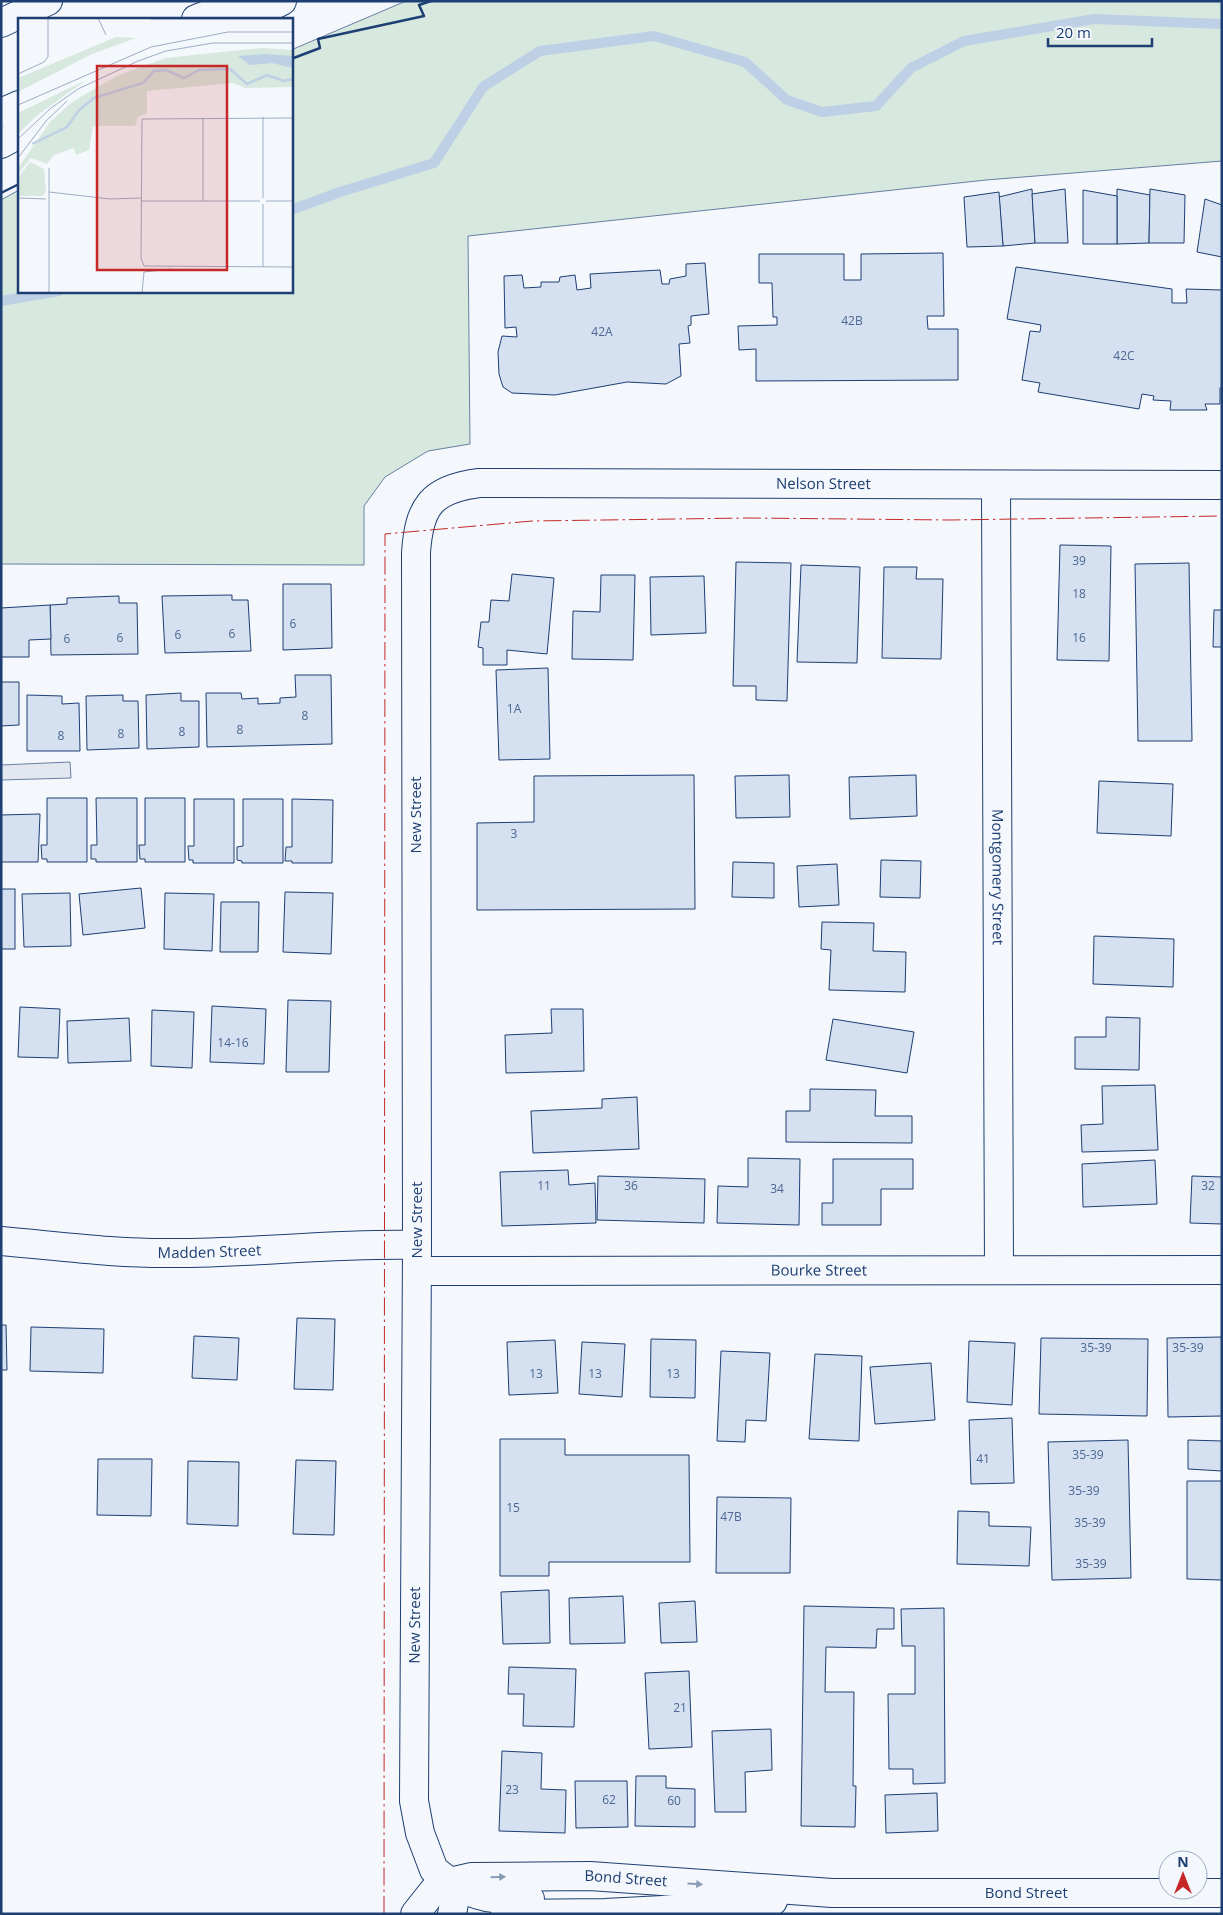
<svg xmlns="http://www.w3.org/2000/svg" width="1223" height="1915" font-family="'Open Sans',sans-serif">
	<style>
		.green { fill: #d7e8df; stroke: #687fa3 }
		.parking { fill: #e3e8f0; stroke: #687fa3 }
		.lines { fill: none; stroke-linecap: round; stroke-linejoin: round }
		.stream { stroke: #bed0e5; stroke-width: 10 }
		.building { fill: #d5e0f0; stroke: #1d3f73 }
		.street-casing { stroke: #1d3f73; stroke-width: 30 }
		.secondary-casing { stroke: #1d3f73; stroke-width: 30 }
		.highway-casing { stroke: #1d3f73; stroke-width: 30 }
		.street { stroke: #f4f7fb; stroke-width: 28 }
		.secondary { stroke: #f4f7fb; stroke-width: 28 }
		.highway { stroke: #f4f7fb; stroke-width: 28 }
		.wall { stroke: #1d3f73; stroke-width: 2.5 }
		.power { stroke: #c62828; stroke-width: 1; stroke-dasharray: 18 4 2.5 4; stroke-linecap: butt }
		.oneway { fill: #889bb7 }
		.labels { text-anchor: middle; stroke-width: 4; stroke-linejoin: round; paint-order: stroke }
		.number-label { font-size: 12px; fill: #4b6792 }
		.street-label { font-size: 15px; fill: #1d3f73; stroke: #f4f7fb }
		.inset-river { fill: none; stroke: #bed0e5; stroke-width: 2.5 }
		.inset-road { fill: none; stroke: #9eadc5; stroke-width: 1 }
		.view { fill: #c62828; fill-opacity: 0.15; stroke: #c62828; stroke-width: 2.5 }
		.inset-edge { fill: none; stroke: #1d3f73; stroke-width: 2.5 }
	</style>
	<rect width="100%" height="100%" fill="#f4f7fb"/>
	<!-- green -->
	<polygon class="green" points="406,1 1222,1 1222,161 986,180 468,236 470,444 428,451 385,477 364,506 364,565 1,564 1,200 19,190 19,291 291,291 291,50"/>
	<!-- parking -->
	<polygon class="parking" points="70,762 71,778 1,780 1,765"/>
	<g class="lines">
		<!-- stream -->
		<g class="stream">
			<polyline points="291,210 340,192 434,163 483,87 540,51 654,36 745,62 787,100 822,112 876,106 911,68 964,41 1094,19 1222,24"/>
			<polyline points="1,301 59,291"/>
		</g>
	</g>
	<!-- building -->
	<g class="building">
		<polygon points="1032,189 1035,243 1003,246 999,197"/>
		<polygon points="1065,189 1068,243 1035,243 1032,194"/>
		<polygon points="1117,189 1150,195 1149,243 1117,244"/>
		<polygon points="1150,189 1185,195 1184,243 1149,243"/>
		<polygon points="1083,190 1117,196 1117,244 1083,244"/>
		<polygon points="999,192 1003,246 967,247 964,197"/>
		<polygon points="1205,199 1222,205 1222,257 1197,252"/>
		<polygon points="943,253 944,316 927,316 928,329 958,329 958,380 756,381 756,349 739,350 738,326 777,325 777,317 773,317 772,283 759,283 759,254 844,254 844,280 861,280 861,254"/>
		<polygon points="705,263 709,314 691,316 691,325 688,326 690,343 679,344 681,376 666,384 627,382 555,395 512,393 503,387 499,374 498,352 502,336 517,337 516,327 505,328 504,276 522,275 524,288 541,287 541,282 559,282 560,277 575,275 577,290 591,288 590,274 660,270 662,284 669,284 670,279 686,276 686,264"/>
		<polygon points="1016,267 1172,289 1172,303 1187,303 1186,289 1222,290 1222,388 1220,388 1220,404 1205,404 1207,410 1170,410 1171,401 1153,400 1154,396 1142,394 1139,409 1038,392 1040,383 1022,380 1030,331 1040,332 1041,325 1007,319"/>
		<polygon points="1060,545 1111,546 1109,661 1057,660"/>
		<polygon points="736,562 791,563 787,701 756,700 756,686 733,686"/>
		<polygon points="1189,563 1192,741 1138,741 1135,564"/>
		<polygon points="801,565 860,567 857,663 797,662"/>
		<polygon points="884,567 917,567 916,579 943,579 941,659 882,658"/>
		<polygon points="512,574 554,578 547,654 507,650 507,665 483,665 483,648 478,647 481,622 489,622 491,600 509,601"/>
		<polygon points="601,575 635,575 633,660 572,659 573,611 600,612"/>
		<polygon points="704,576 706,633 651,635 650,577"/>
		<polygon points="283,584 331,584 332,648 283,650"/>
		<polygon points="232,595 232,600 248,600 251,651 165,653 162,596"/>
		<polygon points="119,596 119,603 137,603 138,654 51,655 50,605 67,604 67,598"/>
		<polygon points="50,605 51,639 29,640 29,657 1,657 1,608"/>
		<polygon points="1214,610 1222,610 1222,647 1213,647"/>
		<polygon points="548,668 550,759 499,760 496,670"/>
		<polygon points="295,675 331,675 332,744 207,747 206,693 241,693 242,699 258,698 258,704 280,703 280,698 296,697"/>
		<polygon points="1,682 19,682 19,725 1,726"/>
		<polygon points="181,693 181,701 199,701 199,747 147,749 146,695"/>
		<polygon points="27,695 62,696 62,704 79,703 80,751 27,751"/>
		<polygon points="123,695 123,701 138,701 139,748 87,750 86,696"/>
		<polygon points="694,775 695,909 477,910 477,823 534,822 534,776"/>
		<polygon points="789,775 790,817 736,818 735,776"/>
		<polygon points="916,775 917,816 850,819 849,777"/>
		<polygon points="1099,781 1173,784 1171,836 1097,833"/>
		<polygon points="47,798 87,798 87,862 47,862 47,859 42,859 41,845 47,845"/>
		<polygon points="96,798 137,798 137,862 96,862 96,859 91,859 91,845 97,845"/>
		<polygon points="145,798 185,798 185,862 145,862 145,859 140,859 139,845 145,845"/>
		<polygon points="194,799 234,799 234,863 193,863 193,860 189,860 188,846 194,846"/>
		<polygon points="243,799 283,799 283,863 242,863 242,861 237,860 237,847 243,846"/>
		<polygon points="292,799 333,800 332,863 292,863 292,861 285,861 286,847 292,847"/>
		<polygon points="40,814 38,862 1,862 1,815"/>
		<polygon points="881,860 921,861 920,898 880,897"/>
		<polygon points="733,862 774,863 774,898 732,897"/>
		<polygon points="837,864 839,905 799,907 797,866"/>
		<polygon points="141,888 145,928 83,935 79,894"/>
		<rect x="1" y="889" width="14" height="60"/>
		<polygon points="285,892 333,893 331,954 283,952"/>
		<polygon points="70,893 71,946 24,947 22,894"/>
		<polygon points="165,893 214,894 212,951 164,949"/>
		<polygon points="221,902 259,902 258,952 220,952"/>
		<polygon points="822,922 874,923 873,951 906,952 905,992 829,990 831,950 821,949"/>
		<polygon points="1094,936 1174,939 1173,987 1093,984"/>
		<polygon points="288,1000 331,1001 329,1072 286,1072"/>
		<polygon points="212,1006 266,1009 264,1064 210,1062"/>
		<polygon points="20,1007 60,1009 58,1058 18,1057"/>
		<polygon points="551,1009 583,1009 584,1071 506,1073 505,1035 552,1033"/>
		<polygon points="152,1010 194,1012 192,1068 151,1066"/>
		<polygon points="1106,1017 1140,1018 1139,1070 1075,1069 1075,1037 1106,1037"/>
		<polygon points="129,1018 131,1061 68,1063 67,1021"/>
		<polygon points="833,1019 914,1032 907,1073 826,1060"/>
		<polygon points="1155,1085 1158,1150 1082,1152 1081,1125 1103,1124 1102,1086"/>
		<polygon points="810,1089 876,1090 875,1116 912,1116 912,1143 786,1142 786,1111 810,1111"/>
		<polygon points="637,1097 639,1149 533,1153 531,1111 602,1108 602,1099"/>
		<polygon points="748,1158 800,1159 799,1225 717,1223 718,1186 748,1187"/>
		<polygon points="833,1159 913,1159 913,1189 881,1189 881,1225 822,1225 822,1203 833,1203"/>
		<polygon points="1155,1160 1157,1204 1083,1207 1082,1164"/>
		<polygon points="568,1170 569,1185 595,1183 596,1223 502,1226 500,1172"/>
		<polygon points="598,1176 705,1179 704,1223 597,1220"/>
		<polygon points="1192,1176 1222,1177 1222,1224 1190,1223"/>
		<polygon points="297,1318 335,1319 333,1390 294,1389"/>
		<polygon points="1,1325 6,1325 7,1370 1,1370"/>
		<polygon points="31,1327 104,1329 103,1373 30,1371"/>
		<polygon points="194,1336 239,1338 237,1380 192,1378"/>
		<polygon points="1222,1337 1222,1416 1168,1417 1167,1338"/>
		<polygon points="1041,1338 1148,1339 1147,1416 1039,1414"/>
		<polygon points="651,1339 696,1340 695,1398 650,1397"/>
		<polygon points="555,1340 558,1393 509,1395 507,1342"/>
		<polygon points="969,1341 1015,1343 1012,1405 967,1402"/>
		<polygon points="582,1342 625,1344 622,1397 579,1394"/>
		<polygon points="721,1351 770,1353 766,1421 746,1420 745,1442 717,1441"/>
		<polygon points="815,1354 862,1356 859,1441 809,1439"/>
		<polygon points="931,1363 935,1420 875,1424 870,1367"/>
		<polygon points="1012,1418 1014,1483 971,1484 969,1420"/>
		<polygon points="500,1439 565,1439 565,1455 689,1455 690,1562 549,1562 549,1576 500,1576"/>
		<polygon points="1128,1440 1131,1578 1052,1580 1048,1442"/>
		<polygon points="1188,1440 1222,1441 1222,1471 1188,1469"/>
		<polygon points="98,1459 152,1459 151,1516 97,1515"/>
		<polygon points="296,1460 336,1461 334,1535 293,1534"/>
		<polygon points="188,1461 239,1462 238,1526 187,1524"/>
		<polygon points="1187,1481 1222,1481 1222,1580 1187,1579"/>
		<polygon points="717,1497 791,1498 790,1573 716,1573"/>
		<polygon points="958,1511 989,1512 989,1526 1031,1527 1029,1566 957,1564"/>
		<polygon points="549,1590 550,1643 503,1644 501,1592"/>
		<polygon points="623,1596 625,1643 570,1644 569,1598"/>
		<polygon points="695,1601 697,1642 661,1643 659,1603"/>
		<polygon points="804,1606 894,1608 894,1629 877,1629 876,1648 826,1647 825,1692 854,1692 853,1786 856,1786 855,1827 801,1826"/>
		<polygon points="944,1608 945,1783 913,1784 913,1769 889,1769 888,1694 915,1694 915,1646 902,1646 901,1609"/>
		<polygon points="509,1667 576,1669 574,1727 523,1726 524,1694 508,1694"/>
		<polygon points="689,1671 692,1747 649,1749 645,1673"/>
		<polygon points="771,1729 772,1770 745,1772 746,1812 715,1812 712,1731"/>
		<polygon points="502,1751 542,1753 541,1789 566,1790 565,1833 499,1831"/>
		<polygon points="636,1776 666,1776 666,1788 695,1789 695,1827 635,1826"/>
		<polygon points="575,1781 627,1781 628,1827 576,1828"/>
		<polygon points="937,1793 938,1831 886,1833 885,1795"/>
	</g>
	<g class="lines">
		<!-- street casing -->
		<g class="street-casing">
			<g id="street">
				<path id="s1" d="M996,486L999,1269"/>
				<path id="s2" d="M1,1241C59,1246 117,1254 175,1253C256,1253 336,1243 417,1245"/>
				<path id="s3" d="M417,1271L1222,1270"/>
				<path id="s4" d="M450,1882L434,1870L420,1833L414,1801L417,1245L416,553C419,507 431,489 479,483L1222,485"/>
			</g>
		</g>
		<!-- secondary casing -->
		<g class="secondary-casing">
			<g id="secondary">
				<path d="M450,1882C480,1900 495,1899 530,1899"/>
				<polyline points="450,1882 454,1903 452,1914"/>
				<path id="s5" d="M415,1914L434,1890L450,1882L472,1877L590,1876L832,1893H1222"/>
				<polyline points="505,1914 605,1913 740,1906 773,1901"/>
			</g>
		</g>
		<!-- highway casing -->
		<g class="highway-casing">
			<g id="highway">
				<polyline points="196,19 243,1"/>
				<polyline points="246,19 282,1"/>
				<polyline points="1,23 48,1"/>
				<polyline points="1,113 19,105"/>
				<polyline points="1,144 19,134"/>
			</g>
		</g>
		<!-- street -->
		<use href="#street" class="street"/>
		<!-- secondary -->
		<use href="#secondary" class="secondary"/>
		<!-- highway -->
		<use href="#highway" class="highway"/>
		<!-- wall -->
		<g class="wall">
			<polyline points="291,59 320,48 318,39 424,16 419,5 431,1"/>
			<polyline points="1,193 19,184"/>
		</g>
		<!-- power -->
		<polyline class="power" points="384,1914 385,534 532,521 748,518 950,520 1222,516"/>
	</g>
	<!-- one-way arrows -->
	<defs><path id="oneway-solid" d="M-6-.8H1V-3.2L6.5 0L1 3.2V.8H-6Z" transform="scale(1.25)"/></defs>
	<g class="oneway">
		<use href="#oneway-solid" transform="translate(498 1877) rotate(-1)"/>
		<use href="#oneway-solid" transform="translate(695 1884) rotate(4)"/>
	</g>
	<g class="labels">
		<!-- number labels -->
		<g class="number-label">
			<text x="852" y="325">42B</text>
			<text x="602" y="336">42A</text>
			<text x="1124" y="360">42C</text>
			<text x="1079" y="565">39</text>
			<text x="1079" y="598">18</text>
			<text x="293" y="628">6</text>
			<text x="232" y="638">6</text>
			<text x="178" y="639">6</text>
			<text x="120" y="642">6</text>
			<text x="1079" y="642">16</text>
			<text x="67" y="643">6</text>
			<text x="514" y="713">1A</text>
			<text x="305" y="720">8</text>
			<text x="240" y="734">8</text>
			<text x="182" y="736">8</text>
			<text x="121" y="738">8</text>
			<text x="61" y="740">8</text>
			<text x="514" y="838">3</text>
			<text x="233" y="1047">14-16</text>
			<text x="544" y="1190">11</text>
			<text x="631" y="1190">36</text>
			<text x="1208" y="1190">32</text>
			<text x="777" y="1193">34</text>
			<text x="1096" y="1352">35-39</text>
			<text x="1188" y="1352">35-39</text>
			<text x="536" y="1378">13</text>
			<text x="595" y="1378">13</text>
			<text x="673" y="1378">13</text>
			<text x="1088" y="1459">35-39</text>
			<text x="983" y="1463">41</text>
			<text x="1084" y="1495">35-39</text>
			<text x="513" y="1512">15</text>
			<text x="731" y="1521">47B</text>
			<text x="1090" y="1527">35-39</text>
			<text x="1091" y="1568">35-39</text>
			<text x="680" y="1712">21</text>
			<text x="512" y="1794">23</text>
			<text x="609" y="1804">62</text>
			<text x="674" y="1805">60</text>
		</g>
		<!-- street labels -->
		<g class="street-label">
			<text dy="5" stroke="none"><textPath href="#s4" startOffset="1791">Nelson Street</textPath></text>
			<text transform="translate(416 815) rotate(-90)" y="5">New Street</text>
			<text dy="5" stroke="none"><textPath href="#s1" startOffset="391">Montgomery Street</textPath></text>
			<text transform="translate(417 1220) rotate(-90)" y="5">New Street</text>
			<text dy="5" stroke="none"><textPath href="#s2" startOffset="209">Madden Street</textPath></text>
			<text dy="5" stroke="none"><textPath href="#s3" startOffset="402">Bourke Street</textPath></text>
			<text dy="5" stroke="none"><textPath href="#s4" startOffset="268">New Street</textPath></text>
			<text dy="5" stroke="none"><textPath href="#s5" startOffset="225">Bond Street</textPath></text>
			<text dy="5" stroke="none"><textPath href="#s5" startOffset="626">Bond Street</textPath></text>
		</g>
	</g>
	<!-- overview -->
	<g transform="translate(18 18)">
		<rect width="275" height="275" fill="#f4f7fb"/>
		<path d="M98,19L118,20L74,36L0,74V60ZM244,30L275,32V69L227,70L215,65L129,73V95L120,99L117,108H75L71,132L58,137L56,130L36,137L29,146L13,140L0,156V150L32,104L54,84L99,58L147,40ZM68,62L17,99L0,116V95ZM12,144L26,151L28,173L25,178H0V160Z" fill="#d7e8df"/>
		<path d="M248,36L275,38V50L254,45L232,47L220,38Z" fill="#bed0e5"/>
		<path class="inset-river" d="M14,126L49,109L61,92L76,80L125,65L136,53L148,52L166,60L181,52L212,51L229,66L249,57L266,63L275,61"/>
		<path class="inset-road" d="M80,0L88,17M133,1H275M0,56L26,44L30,39V0M0,87L133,29L210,14H275M245,99V180M185,100V183M0,121L33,90L60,71L120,43L148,33L195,25H275M0,140L28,103L49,83M31,150V275M31,174L92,181L123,180M0,180L28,181M123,183H242M248,183H275M245,186V249M126,248L123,240L124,101L275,100M126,248L275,249M124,275L126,254L153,251"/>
		<path class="view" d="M79,48H209V252H79Z"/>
		<rect width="275" height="275" class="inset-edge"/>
	</g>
	<!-- border -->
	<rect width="1223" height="1915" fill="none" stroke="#1d3f73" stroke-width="5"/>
	<!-- north arrow -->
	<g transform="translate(1183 1875)"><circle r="24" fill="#f4f7fb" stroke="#9eadc5"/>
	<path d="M0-4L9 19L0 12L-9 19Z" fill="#c62828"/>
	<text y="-8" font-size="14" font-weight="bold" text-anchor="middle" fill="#1d3f73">N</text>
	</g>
	<!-- scale -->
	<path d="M1048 38v8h104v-8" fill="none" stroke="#1d3f73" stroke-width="2.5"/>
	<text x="1056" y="38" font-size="15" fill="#1d3f73" stroke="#f4f7fb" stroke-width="4" paint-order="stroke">20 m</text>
</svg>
